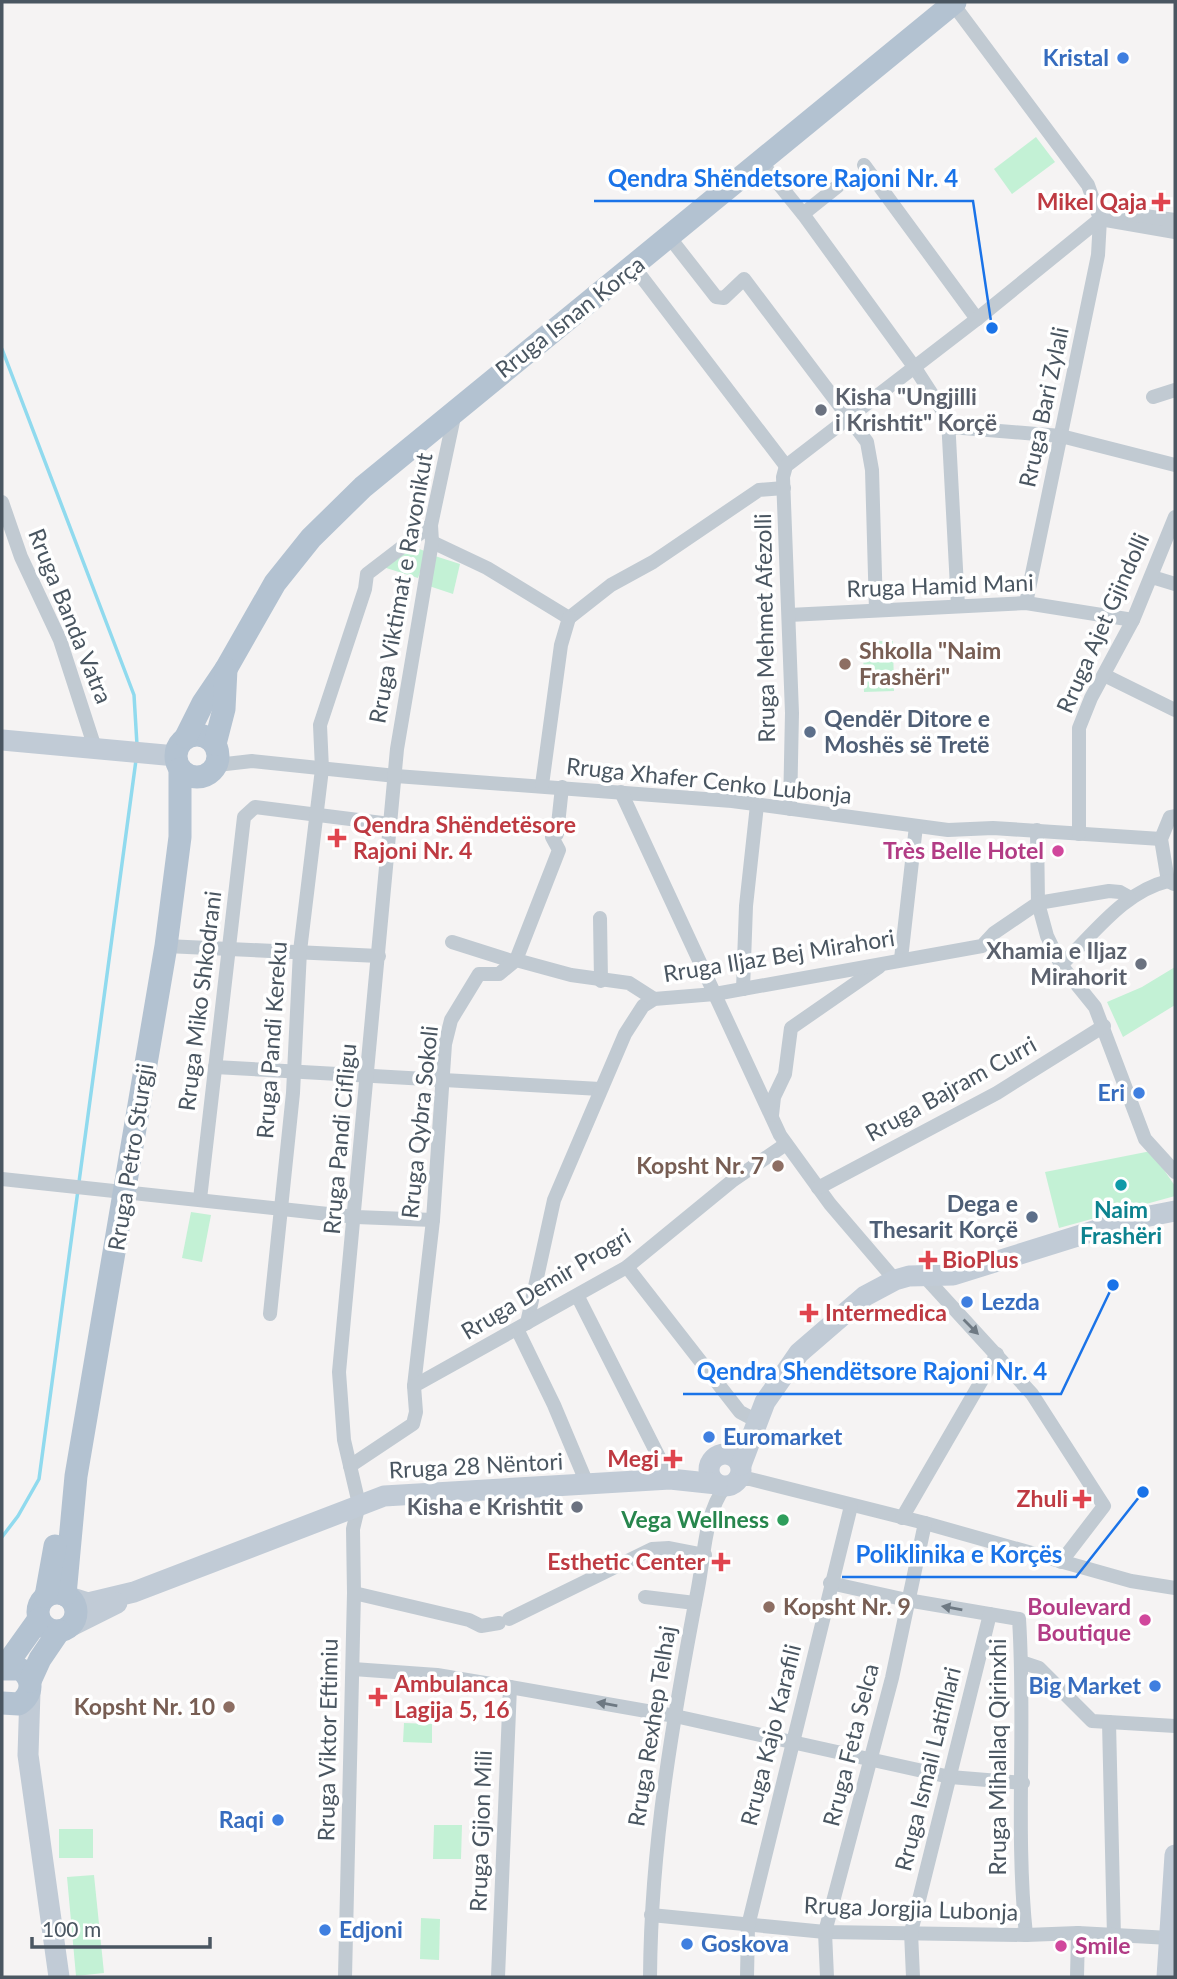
<svg xmlns="http://www.w3.org/2000/svg" width="1177" height="1979" font-family="Lato,sans-serif">
	<style>
		.green { fill: #c3f1d5 }
		.lines { fill: none; stroke-linecap: round; stroke-linejoin: round }
		.stream { stroke: #90daee; stroke-width: 3.5 }
		.street { stroke: #c1cad2; stroke-width: 14 }
		.secondary { stroke: #c1cbd6; stroke-width: 21 }
		.primary { stroke: #b3c2d1; stroke-width: 23 }
		.oneway { fill: #6e7983 }
		.shop-dot { fill: #3f7fe0; stroke: #fff; stroke-width: 2.5 }
		.health-dot { fill: #e0444e; stroke: #fff; stroke-width: 2.5 }
		.worship-dot { fill: #6b7280; stroke: #fff; stroke-width: 2.5 }
		.education-dot { fill: #8d6e63; stroke: #fff; stroke-width: 2.5 }
		.service-dot { fill: #5c6f8a; stroke: #fff; stroke-width: 2.5 }
		.hotel-dot { fill: #d1479c; stroke: #fff; stroke-width: 2.5 }
		.culture-dot { fill: #0f9aa8; stroke: #fff; stroke-width: 2.5 }
		.leisure-dot { fill: #2e9e5b; stroke: #fff; stroke-width: 2.5 }
		.labels { text-anchor: middle; stroke-width: 7; stroke-linejoin: round; paint-order: stroke }
		.shop-label { font-size: 23px; font-weight: bold; fill: #366cbe; stroke: #fff; text-anchor: end }
		.health-label { font-size: 23px; font-weight: bold; fill: #be3a42; stroke: #fff; text-anchor: end }
		.street-label { font-size: 23px; fill: #4a5661; stroke: #fff }
		.worship-label { font-size: 23px; font-weight: bold; fill: #5b616d; stroke: #fff; text-anchor: end }
		.education-label { font-size: 23px; font-weight: bold; fill: #785e54; stroke: #fff; text-anchor: start }
		.service-label { font-size: 23px; font-weight: bold; fill: #4e5e75; stroke: #fff; text-anchor: start }
		.hotel-label { font-size: 23px; font-weight: bold; fill: #b23c85; stroke: #fff; text-anchor: end }
		.culture-label { font-size: 23px; font-weight: bold; fill: #0d838f; stroke: #fff }
		.leisure-label { font-size: 23px; font-weight: bold; fill: #27864d; stroke: #fff; text-anchor: end }
		.leader { fill: none; stroke: #1a73e8; stroke-width: 2.5 }
		.callout-dot { fill: #1a73e8; stroke: #fff; stroke-width: 2.5 }
		.callout-label { font-size: 24px; text-anchor: middle; font-weight: bold; fill: #1a73e8; stroke: #fff; stroke-width: 7; stroke-linejoin: round; paint-order: stroke }
	</style>
	<rect width="100%" height="100%" fill="#f5f3f3"/>
	<!-- green -->
	<g class="green">
		<polygon points="1036,137 1055,162 1012,194 994,169"/>
		<polygon points="412,546 427,552 418,578 383,567"/>
		<polygon points="435,556 460,564 453,594 429,586"/>
		<polygon points="863,641 893,641 894,691 864,692"/>
		<polygon points="1175,967 1175,1005 1123,1037 1107,1002 1142,987"/>
		<polygon points="1151,1151 1175,1186 1175,1196 1059,1228 1045,1172"/>
		<polygon points="191,1212 211,1215 202,1262 182,1258"/>
		<polygon points="404,1723 432,1724 432,1743 403,1742"/>
		<polygon points="434,1825 462,1825 461,1859 433,1859"/>
		<rect x="59" y="1829" width="34" height="29"/>
		<polygon points="94,1875 104,1973 76,1976 67,1877"/>
		<polygon points="421,1918 440,1919 439,1960 420,1959"/>
	</g>
	<g class="lines">
		<!-- stream -->
		<g class="stream">
			<polyline points="2,349 134,695 137,745"/>
			<polyline points="79,1182 136,760"/>
			<polyline points="2,1537 18,1516 39,1479 78,1190"/>
		</g>
		<!-- street -->
		<g class="street">
			<polyline points="953,4 1088,185 1100,219 1098,255 1026,603"/>
			<polyline points="761,162 803,214 915,368 948,419 958,606"/>
			<polyline points="864,165 977,319"/>
			<polyline points="803,214 838,186"/>
			<polyline points="1100,219 1175,232"/>
			<polyline points="670,238 716,297 724,298 744,279 867,442 872,470 876,610"/>
			<polyline points="634,267 786,466"/>
			<polyline points="1153,397 1175,390"/>
			<polyline points="951,427 1061,436 1175,465"/>
			<polyline points="2,502 21,557 60,640 95,748"/>
			<polyline points="432,542 487,568 569,618"/>
			<polyline points="1152,577 1175,584"/>
			<polyline points="789,615 1026,603 1133,620"/>
			<polyline points="569,618 611,585 653,562 759,490 784,488"/>
			<polyline points="1104,675 1175,710"/>
			<polyline points="217,765 252,761 396,776 732,801 948,830 993,828 1161,839"/>
			<polyline points="542,785 561,645 569,618"/>
			<polyline points="621,792 780,1135 830,1204 895,1280"/>
			<polyline points="790,809 792,713 783,477 786,466 977,319 1100,219 1114,212 1175,220"/>
			<polyline points="1037,830 1038,903 1047,936 1061,965 1095,1007 1145,1139 1175,1172"/>
			<polyline points="1079,834 1079,728 1091,698 1133,620 1175,517"/>
			<polyline points="1174,884 1168,881 1161,839 1170,817 1175,816"/>
			<polyline points="600,918 601,981"/>
			<polyline points="452,942 512,961"/>
			<polyline points="166,946 379,956"/>
			<polyline points="901,959 916,826"/>
			<polyline points="516,960 559,850 552,837 557,834 562,787"/>
			<path d="M1061,965C1094,934 1123,892 1168,881"/>
			<polyline points="743,989 746,906 757,805"/>
			<polyline points="215,1067 600,1089"/>
			<polyline points="772,1115 774,1097 785,1074 791,1028 879,967"/>
			<polyline points="2,1179 356,1217 433,1220"/>
			<polyline points="818,1188 997,1093 1104,1026"/>
			<polyline points="200,1199 244,817 255,807 390,824"/>
			<polyline points="627,1267 740,1412 757,1421"/>
			<polyline points="925,1277 1032,1394 1104,1506 1061,1562"/>
			<polyline points="578,1297 670,1479"/>
			<polyline points="270,1314 293,1093 300,951 322,769 320,725 365,589 367,574 431,525"/>
			<polyline points="527,1323 554,1200 625,1034 643,1006 654,999 715,994 982,946 994,933 1038,903 1109,891 1120,892 1129,897"/>
			<polyline points="518,1331 554,1405 588,1486"/>
			<polyline points="414,1386 433,1220 445,1044 451,1020 479,974 499,974 516,960 571,975 629,983 654,999"/>
			<polyline points="350,1466 413,1424 416,1412 414,1386 627,1267 732,1181 786,1144"/>
			<polyline points="739,1479 750,1479 925,1523 1131,1581 1175,1588"/>
			<polyline points="902,1518 997,1354"/>
			<path d="M830,1583L907,1600L1019,1619C1026,1724 1015,1831 1026,1935"/>
			<polyline points="354,1593 469,1620 481,1626 499,1623"/>
			<polyline points="645,1597 695,1603"/>
			<polyline points="509,1619 652,1549 669,1548 705,1555"/>
			<polyline points="1021,1662 1039,1668 1092,1721 1175,1726"/>
			<polyline points="353,1669 437,1675 510,1687 675,1716 950,1777 1023,1783"/>
			<polyline points="1109,1722 1114,1937"/>
			<polyline points="651,1915 825,1932 1026,1935 1078,1933 1170,1938"/>
			<polyline points="345,1977 354,1593 353,1529 359,1504 344,1440 339,1372 397,749 432,542 431,525 455,412"/>
			<polyline points="498,1977 510,1687"/>
			<path d="M650,1977C651,1843 673,1719 698,1588C704,1557 705,1512 725,1487"/>
			<polyline points="747,1977 748,1926 851,1506"/>
			<polyline points="827,1977 825,1932 892,1678 925,1523"/>
			<polyline points="913,1977 911,1932 990,1614"/>
			<polyline points="1077,1977 1078,1933"/>
		</g>
		<!-- secondary -->
		<g class="secondary">
			<polyline points="2,740 176,756"/>
			<circle cx="725" cy="1470" r="16"/>
			<polyline points="741,1465 765,1402 799,1353 865,1296 895,1280 909,1276 953,1275 1129,1220 1175,1211"/>
			<polyline points="69,1597 88,1603 134,1592 384,1496 670,1479 717,1484"/>
			<polyline points="63,1630 117,1603"/>
			<polyline points="30,1692 28,1755 59,1977"/>
			<polyline points="1167,1977 1175,1855"/>
		</g>
		<!-- primary -->
		<g class="primary">
			<circle cx="197" cy="756" r="21"/>
			<polyline points="186,737 203,703 226,669 275,583 311,538 363,487 955,2"/>
			<polyline points="215,744 224,709 226,669"/>
			<circle cx="57" cy="1612" r="19"/>
			<polyline points="65,1595 76,1476 166,946 180,837 180,769"/>
			<polyline points="46,1596 55,1546"/>
			<polyline points="4,1668 39,1619"/>
			<path d="M2,1669H20C34,1679 33,1694 19,1704L2,1703"/>
			<polyline points="30,1681 40,1659 59,1631"/>
		</g>
	</g>
	<!-- one-way arrows -->
	<defs><path id="oneway-solid" d="M-6-.8H1V-3.2L6.5 0L1 3.2V.8H-6Z" transform="scale(1.75)"/></defs>
	<g class="oneway">
		<use href="#oneway-solid" transform="translate(971 1327) rotate(45)"/>
		<use href="#oneway-solid" transform="translate(952 1608) rotate(-170)"/>
		<use href="#oneway-solid" transform="translate(607 1704) rotate(-170)"/>
	</g>
	<!-- markers -->
	<g class="shop-dot">
		<circle cx="1123" cy="58" r="7"/>
		<circle cx="1139" cy="1093" r="7"/>
		<circle cx="967" cy="1302" r="7"/>
		<circle cx="709" cy="1437" r="7"/>
		<circle cx="1155" cy="1686" r="7"/>
		<circle cx="278" cy="1820" r="7"/>
		<circle cx="325" cy="1930" r="7"/>
		<circle cx="687" cy="1944" r="7"/>
	</g>
	<g class="health-dot">
		<path d="M1157.5 191.5h7v7h7v7h-7v7h-7v-7h-7v-7h7z"/>
		<path d="M333.5 827.5h7v7h7v7h-7v7h-7v-7h-7v-7h7z"/>
		<path d="M924.5 1249.5h7v7h7v7h-7v7h-7v-7h-7v-7h7z"/>
		<path d="M805.5 1302.5h7v7h7v7h-7v7h-7v-7h-7v-7h7z"/>
		<path d="M669.5 1448.5h7v7h7v7h-7v7h-7v-7h-7v-7h7z"/>
		<path d="M1078.5 1488.5h7v7h7v7h-7v7h-7v-7h-7v-7h7z"/>
		<path d="M717.5 1551.5h7v7h7v7h-7v7h-7v-7h-7v-7h7z"/>
		<path d="M374.5 1686.5h7v7h7v7h-7v7h-7v-7h-7v-7h7z"/>
	</g>
	<g class="worship-dot">
		<circle cx="821" cy="410" r="7"/>
		<circle cx="1141" cy="964" r="7"/>
		<circle cx="577" cy="1507" r="7"/>
	</g>
	<g class="education-dot">
		<circle cx="845" cy="664" r="7"/>
		<circle cx="778" cy="1166" r="7"/>
		<circle cx="769" cy="1607" r="7"/>
		<circle cx="229" cy="1707" r="7"/>
	</g>
	<g class="service-dot">
		<circle cx="810" cy="732" r="7"/>
		<circle cx="1032" cy="1217" r="7"/>
	</g>
	<g class="hotel-dot">
		<circle cx="1058" cy="851" r="7"/>
		<circle cx="1145" cy="1620" r="7"/>
		<circle cx="1061" cy="1946" r="7"/>
	</g>
	<circle class="culture-dot" cx="1121" cy="1185" r="7"/>
	<circle class="leisure-dot" cx="783" cy="1520" r="7"/>
	<g class="labels">
		<!-- shop labels -->
		<g class="shop-label">
			<text x="1109" y="66">Kristal</text>
			<text x="1125" y="1101">Eri</text>
			<text x="981" y="1310" text-anchor="start">Lezda</text>
			<text x="723" y="1445" text-anchor="start">Euromarket</text>
			<text x="1141" y="1694">Big Market</text>
			<text x="264" y="1828">Raqi</text>
			<text x="339" y="1938" text-anchor="start">Edjoni</text>
			<text x="701" y="1952" text-anchor="start">Goskova</text>
		</g>
		<!-- health labels -->
		<g class="health-label">
			<text x="1147" y="210">Mikel Qaja</text>
			<text x="353" y="833" text-anchor="start">Qendra Shëndetësore<tspan x="353" dy="26">Rajoni Nr. 4</tspan></text>
			<text x="942" y="1268" text-anchor="start">BioPlus</text>
			<text x="825" y="1321" text-anchor="start">Intermedica</text>
			<text x="659" y="1467">Megi</text>
			<text x="1068" y="1507">Zhuli</text>
			<text x="705" y="1570">Esthetic Center</text>
			<text x="394" y="1692" text-anchor="start">Ambulanca<tspan x="394" dy="26">Lagija 5, 16</tspan></text>
		</g>
		<!-- street labels -->
		<g class="street-label">
			<text transform="translate(570 317) rotate(-38)" y="8">Rruga Isnan Korça</text>
			<text transform="translate(1044 407) rotate(-78)" y="8">Rruga Bari Zylali</text>
			<text transform="translate(940 586) rotate(-2)" y="8">Rruga Hamid Mani</text>
			<text transform="translate(401 588) rotate(-80)" y="8">Rruga Viktimat e Ravonikut</text>
			<text transform="translate(70 616) rotate(68)" y="8">Rruga Banda Vatra</text>
			<text transform="translate(1103 623) rotate(-66)" y="8">Rruga Ajet Gjindolli</text>
			<text transform="translate(765 628) rotate(-91)" y="8">Rruga Mehmet Afezolli</text>
			<text transform="translate(709 781) rotate(6)" y="8">Rruga Xhafer Cenko Lubonja</text>
			<text transform="translate(779 956) rotate(-9)" y="8">Rruga Iljaz Bej Mirahori</text>
			<text transform="translate(200 1001) rotate(-83)" y="8">Rruga Miko Shkodrani</text>
			<text transform="translate(272 1040) rotate(-86)" y="8">Rruga Pandi Kereku</text>
			<text transform="translate(951 1089) rotate(-29)" y="8">Rruga Bajram Curri</text>
			<text transform="translate(420 1122) rotate(-84)" y="8">Rruga Qybra Sokoli</text>
			<text transform="translate(340 1139) rotate(-85)" y="8">Rruga Pandi Cifligu</text>
			<text transform="translate(131 1157) rotate(-81)" y="8">Rruga Petro Sturgji</text>
			<text transform="translate(546 1284) rotate(-31)" y="8">Rruga Demir Progri</text>
			<text transform="translate(476 1466) rotate(-3)" y="8">Rruga 28 Nëntori</text>
			<text transform="translate(652 1726) rotate(-81)" y="8">Rruga Rexhep Telhaj</text>
			<text transform="translate(771 1735) rotate(-76)" y="8">Rruga Kajo Karafili</text>
			<text transform="translate(328 1740) rotate(-89)" y="8">Rruga Viktor Eftimiu</text>
			<text transform="translate(851 1745) rotate(-76)" y="8">Rruga Feta Selca</text>
			<text transform="translate(998 1757) rotate(-90)" y="8">Rruga Mihallaq Qirinxhi</text>
			<text transform="translate(928 1769) rotate(-76)" y="8">Rruga Ismail Latifllari</text>
			<text transform="translate(481 1831) rotate(-88)" y="8">Rruga Gjion Mili</text>
			<text transform="translate(911 1909) rotate(2)" y="8">Rruga Jorgjia Lubonja</text>
		</g>
		<!-- worship labels -->
		<g class="worship-label">
			<text x="835" y="405" text-anchor="start">Kisha "Ungjilli<tspan x="835" dy="26">i Krishtit" Korçë</tspan></text>
			<text x="1127" y="959">Xhamia e Iljaz<tspan x="1127" dy="26">Mirahorit</tspan></text>
			<text x="563" y="1515">Kisha e Krishtit</text>
		</g>
		<!-- education labels -->
		<g class="education-label">
			<text x="859" y="659">Shkolla "Naim<tspan x="859" dy="26">Frashëri"</tspan></text>
			<text x="764" y="1174" text-anchor="end">Kopsht Nr. 7</text>
			<text x="783" y="1615">Kopsht Nr. 9</text>
			<text x="215" y="1715" text-anchor="end">Kopsht Nr. 10</text>
		</g>
		<!-- service labels -->
		<g class="service-label">
			<text x="824" y="727">Qendër Ditore e<tspan x="824" dy="26">Moshës së Tretë</tspan></text>
			<text x="1018" y="1212" text-anchor="end">Dega e<tspan x="1018" dy="26">Thesarit Korçë</tspan></text>
		</g>
		<!-- hotel labels -->
		<g class="hotel-label">
			<text x="1044" y="859">Très Belle Hotel</text>
			<text x="1131" y="1615">Boulevard<tspan x="1131" dy="26">Boutique</tspan></text>
			<text x="1075" y="1954" text-anchor="start">Smile</text>
		</g>
		<!-- culture labels -->
		<g class="culture-label">
			<text x="1121" y="1218">Naim<tspan x="1121" dy="26">Frashëri</tspan></text>
		</g>
		<!-- leisure labels -->
		<g class="leisure-label">
			<text x="769" y="1528">Vega Wellness</text>
		</g>
	</g>
	<!-- callouts -->
	<path class="leader" d="M992 328L973 201H594M1113 1285L1061 1394H683M1143 1492L1076 1577H842"/>
	<g class="callout-dot">
		<circle cx="992" cy="328" r="7"/>
		<circle cx="1113" cy="1285" r="7"/>
		<circle cx="1143" cy="1492" r="7"/>
	</g>
	<g class="callout-label">
		<text x="783" y="187">Qendra Shëndetsore Rajoni Nr. 4</text>
		<text x="872" y="1380">Qendra Shendëtsore Rajoni Nr. 4</text>
		<text x="959" y="1563">Poliklinika e Korçës</text>
	</g>
	<!-- border -->
	<rect width="1177" height="1979" fill="none" stroke="#4a5661" stroke-width="7"/>
	<!-- scale -->
	<path d="M32 1937v10h178v-10" fill="none" stroke="#4a5661" stroke-width="3.5"/>
	<text x="42" y="1937" font-size="21" fill="#4a5661" stroke="#ffffff" stroke-width="5" paint-order="stroke">100 m</text>
</svg>
